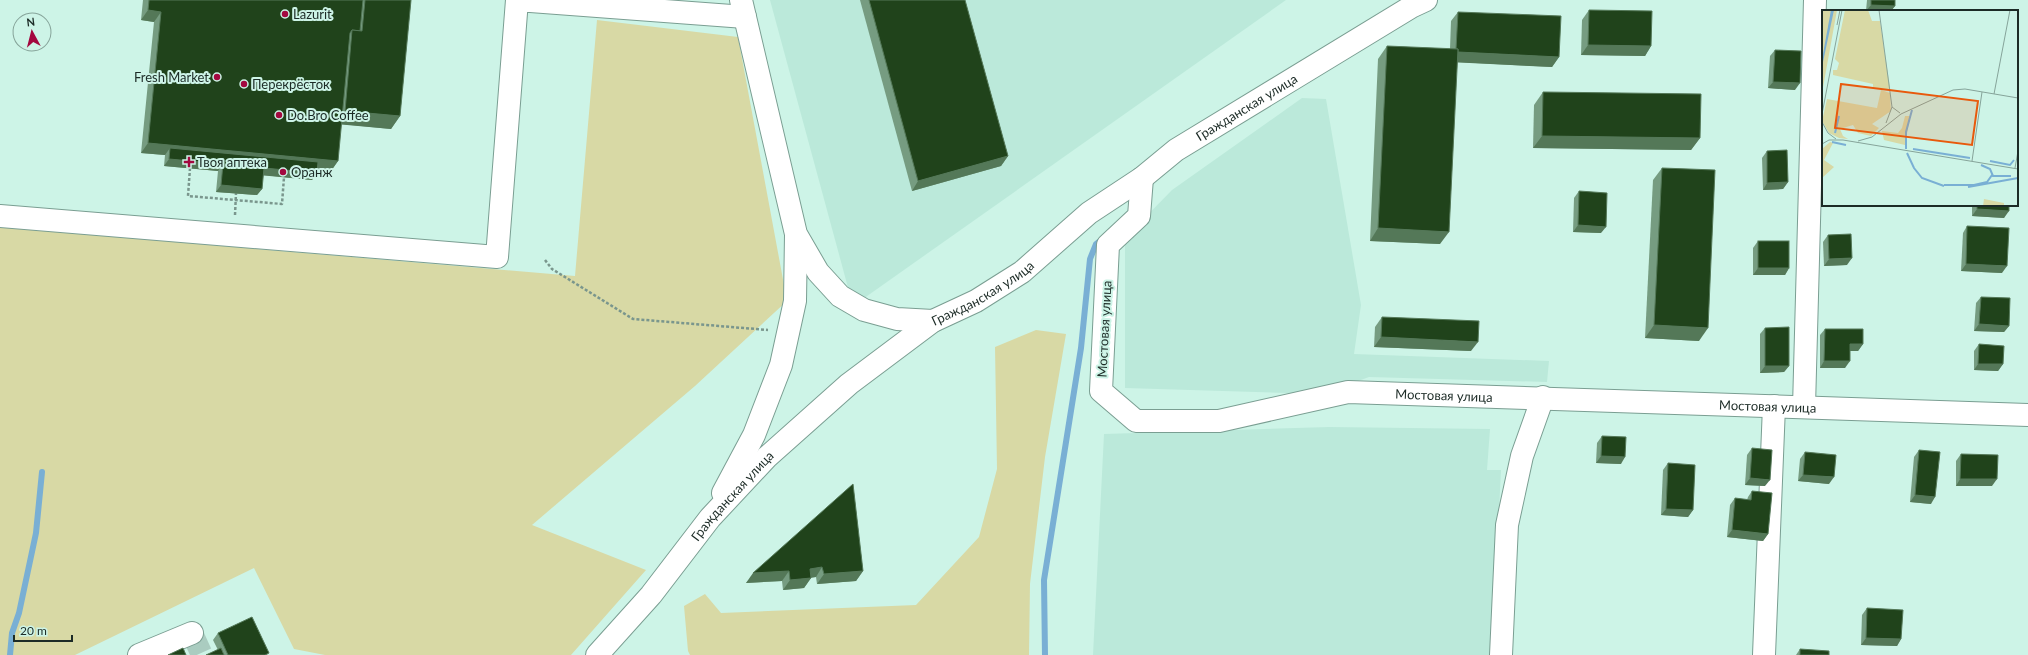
<svg xmlns="http://www.w3.org/2000/svg" width="2028" height="655" font-family="Lato,sans-serif">
	<style>
		.built { fill: #bbe9da }
		.green { fill: #d8d9a5 }
		.lines { fill: none; stroke-linecap: round; stroke-linejoin: round }
		.stream { stroke: #79afd4; stroke-width: 6 }
		.minor-tunnel { stroke: #aaccc0; stroke-width: 22; stroke-dasharray: 22 11; stroke-linecap: butt }
		.minor-casing { stroke: #7a9e92; stroke-width: 24 }
		.path { stroke: #7a968d; stroke-width: 2.5; stroke-dasharray: 3 2; stroke-linecap: butt }
		.minor { stroke: #fff; stroke-width: 22 }
		.wall { fill: #769c81 }
		.shaded-wall { fill: #547858 }
		.building { fill: #20431b; stroke: #547858 }
		.poi-dot { fill: #a3083f; stroke: #cdf4e7; stroke-width: 1.5 }
		.labels { text-anchor: middle; stroke-width: 4; stroke-linejoin: round; paint-order: stroke }
		.poi-label { font-size: 13px; fill: #1c2b26; stroke: #cdf4e7; text-anchor: start }
		.street-label { font-size: 13px; fill: #1c2b26; stroke: #cdf4e7 }
		.inset-river { fill: none; stroke: #79afd4; stroke-width: 2 }
		.inset-road { fill: none; stroke: #86a49a; stroke-width: 1 }
		.view { fill: #e8590c; fill-opacity: 0.15; stroke: #e8590c; stroke-width: 2 }
		.inset-edge { fill: none; stroke: #1c2b26; stroke-width: 2 }
	</style>
	<rect width="100%" height="100%" fill="#cdf4e7"/>
	<!-- built -->
	<g class="built">
		<polygon points="770,0 1286,0 853,306"/>
		<polygon points="1302,98 1326,99 1361,305 1354,354 1549,361 1547,382 1369,377 1323,394 1125,388 1125,238 1172,190"/>
		<polygon points="1329,427 1490,429 1487,470 1501,470 1492,655 1093,655 1104,434"/>
	</g>
	<!-- green -->
	<g class="green">
		<polygon points="597,20 738,37 787,301 695,386 532,525 646,570 571,655 325,655 294,649 254,568 75,655 0,655 0,227 575,276"/>
		<polygon points="1036,330 1066,334 1045,457 1030,584 1029,655 690,655 688,651 684,606 705,594 721,613 916,605 979,537 997,469 995,347"/>
	</g>
	<g class="lines">
		<!-- stream -->
		<g class="stream">
			<polyline points="10,655 12,633 19,613 36,533 42,472"/>
			<polyline points="1045,655 1044,580 1081,348 1090,259 1096,244 1105,237"/>
		</g>
		<!-- minor-tunnel -->
		<polyline class="minor-tunnel" points="192,633 202,655"/>
		<!-- minor casing -->
		<g class="minor-casing">
			<g id="minor">
				<polyline points="741,0 796,234 818,272 840,296 864,310 897,319 933,321"/>
				<path id="s1" d="M1142,178L1139,216L1108,245L1101,391L1136,421H1219L1348,392L2028,415"/>
				<polyline points="0,216 497,257 517,0 745,17"/>
				<polyline points="1804,407 1815,0"/>
				<polyline points="723,493 754,435 781,365 795,301 796,235"/>
				<polyline points="139,655 192,633"/>
				<path id="s2" d="M597,655L651,595L710,518L767,457L849,384L933,321L976,301L1022,272L1089,213L1142,178L1176,150L1411,7L1426,0"/>
				<polyline points="1501,655 1507,525 1522,456 1543,397"/>
				<polyline points="1764,655 1774,406"/>
			</g>
		</g>
		<!-- path -->
		<g class="path">
			<polyline points="190,168 188,196 282,204 284,177"/>
			<polyline points="235,215 236,193"/>
			<polyline points="545,260 552,269 633,319 768,330"/>
		</g>
		<!-- minor -->
		<use href="#minor" class="minor"/>
	</g>
	<!-- wall -->
	<g class="wall">
		<polygon points="143,0 411,0 400,116 391,129 341,124 338,161 331,171 317,170 312,180 263,175 262,189 257,195 216,192 218,171 164,166 165,155 141,153 154,22 141,20"/>
		<polygon points="860,0 965,0 1008,156 1001,166 912,191"/>
		<polygon points="1867,0 1895,0 1895,6 1891,11 1866,11"/>
		<polygon points="1589,10 1651,46 1645,56 1581,55 1582,20"/>
		<polygon points="1458,12 1559,57 1552,67 1457,62 1440,244 1370,241 1378,59 1387,46 1450,49 1451,21"/>
		<polygon points="1775,50 1795,90 1768,88 1770,56"/>
		<polygon points="1543,92 1700,138 1691,150 1533,148 1534,105"/>
		<polygon points="1767,151 1788,182 1783,189 1763,190 1762,158"/>
		<polygon points="1662,168 1699,341 1645,338 1653,180"/>
		<polygon points="1579,191 1601,233 1573,232 1574,198"/>
		<polygon points="1972,205 2009,205 2004,218 1972,216"/>
		<polygon points="1967,226 2002,273 1961,271 1963,233"/>
		<polygon points="1828,235 1847,265 1824,266 1823,242"/>
		<polygon points="1758,241 1789,268 1785,275 1753,275 1753,248"/>
		<polygon points="1981,297 2009,326 2004,332 1974,331 1976,303"/>
		<polygon points="1382,317 1471,351 1374,347 1375,327"/>
		<polygon points="1765,328 1789,366 1784,372 1760,373 1760,334"/>
		<polygon points="1825,329 1863,344 1858,351 1850,351 1845,368 1820,368 1820,335"/>
		<polygon points="1979,344 2003,364 1998,371 1974,370 1974,351"/>
		<polygon points="1602,436 1621,464 1596,463 1597,443"/>
		<polygon points="1752,448 1765,486 1745,485 1747,455"/>
		<polygon points="1919,450 1931,504 1910,502 1914,457"/>
		<polygon points="1805,452 1829,484 1798,481 1800,459"/>
		<polygon points="1961,454 1992,486 1956,486 1956,461"/>
		<polygon points="1668,463 1693,510 1688,517 1661,515 1663,470"/>
		<polygon points="853,484 863,571 856,581 817,584 816,577 811,578 804,588 783,590 782,581 746,583"/>
		<polygon points="1752,491 1768,534 1763,541 1727,537 1730,505 1735,498 1747,500 1748,497"/>
		<polygon points="1867,608 1901,639 1897,646 1861,645 1862,615"/>
		<polygon points="218,633 268,655 206,655 218,650 213,640"/>
		<polygon points="1800,649 1829,655 1796,655"/>
	</g>
	<!-- shaded-wall -->
	<g class="shaded-wall">
		<polygon points="1871,5 1895,6 1891,11 1866,11"/>
		<polygon points="148,10 161,12 154,22 141,20"/>
		<polygon points="1588,45 1651,46 1645,56 1581,55"/>
		<polygon points="1456,52 1559,57 1552,67 1449,62"/>
		<polygon points="1773,82 1800,83 1795,90 1768,88"/>
		<polygon points="345,111 400,116 391,129 336,124"/>
		<polygon points="1542,136 1700,138 1691,150 1533,148"/>
		<polygon points="148,143 338,161 331,171 169,155 170,148 165,155 141,153"/>
		<polygon points="1008,156 1001,166 912,191 918,181"/>
		<polygon points="169,159 223,164 218,171 164,166"/>
		<polygon points="264,168 317,173 312,180 259,175"/>
		<polygon points="1788,182 1783,189 1763,190 1767,183"/>
		<polygon points="221,185 262,189 257,195 216,192"/>
		<polygon points="1977,209 2009,211 2004,218 1972,216"/>
		<polygon points="1578,225 1606,227 1601,233 1573,232"/>
		<polygon points="1378,228 1449,232 1440,244 1370,241"/>
		<polygon points="1852,258 1847,265 1824,266 1829,259"/>
		<polygon points="1966,264 2007,266 2002,273 1961,271"/>
		<polygon points="1758,268 1789,268 1785,275 1753,275"/>
		<polygon points="1979,324 2009,326 2004,332 1974,331"/>
		<polygon points="1654,325 1708,328 1699,341 1645,338"/>
		<polygon points="1381,337 1478,342 1471,351 1374,347"/>
		<polygon points="1850,344 1863,344 1858,351 1845,351"/>
		<polygon points="1824,361 1850,361 1845,368 1820,368"/>
		<polygon points="1978,364 2003,364 1998,371 1974,370"/>
		<polygon points="1765,366 1789,366 1784,372 1760,373"/>
		<polygon points="1601,456 1625,457 1621,464 1596,463"/>
		<polygon points="1803,475 1834,477 1829,484 1798,481"/>
		<polygon points="1750,478 1770,480 1765,486 1745,485"/>
		<polygon points="1960,479 1997,479 1992,486 1956,486"/>
		<polygon points="1915,495 1935,497 1931,504 1910,502"/>
		<polygon points="1666,509 1693,510 1688,517 1661,515"/>
		<polygon points="1732,530 1768,534 1763,541 1727,537"/>
		<polygon points="822,567 816,577 803,578 810,569"/>
		<polygon points="789,571 782,581 746,583 753,573"/>
		<polygon points="863,571 856,581 817,584 824,574"/>
		<polygon points="811,578 804,588 783,590 790,580"/>
		<polygon points="1866,638 1901,639 1897,646 1861,645"/>
	</g>
	<!-- building -->
	<g class="building">
		<polygon points="149,0 363,0 360,31 352,30 350,33 338,161 148,143 161,12 148,10"/>
		<polygon points="365,0 411,0 400,116 345,111 352,30 362,31"/>
		<polygon points="869,0 965,0 1008,156 918,181"/>
		<polygon points="1871,0 1895,0 1895,6 1871,5"/>
		<polygon points="1589,10 1652,11 1651,46 1588,45"/>
		<polygon points="1458,12 1561,16 1559,57 1458,52 1458,49 1456,49"/>
		<polygon points="1387,46 1458,49 1449,232 1378,228"/>
		<polygon points="1775,50 1801,51 1800,83 1773,82"/>
		<polygon points="1543,92 1701,94 1700,138 1542,136"/>
		<polygon points="170,148 318,162 317,173 264,168 262,189 221,185 223,164 169,159"/>
		<polygon points="1787,150 1788,182 1767,183 1767,151"/>
		<polygon points="1662,168 1715,170 1708,328 1654,325"/>
		<polygon points="1579,191 1607,193 1606,227 1578,225"/>
		<polygon points="1977,205 2009,205 2009,211 1977,209"/>
		<polygon points="1967,226 2009,228 2007,266 1966,264"/>
		<polygon points="1851,234 1852,258 1829,259 1828,235"/>
		<rect x="1758" y="241" width="31" height="27"/>
		<polygon points="1981,297 2010,298 2009,326 1979,324"/>
		<polygon points="1382,317 1479,321 1478,342 1381,337"/>
		<polygon points="1789,327 1789,366 1765,366 1765,328"/>
		<polygon points="1825,329 1863,329 1863,344 1850,344 1850,361 1824,361"/>
		<polygon points="1979,344 2004,346 2003,364 1978,364"/>
		<polygon points="1602,436 1626,437 1625,457 1601,456"/>
		<polygon points="1752,448 1772,450 1770,480 1750,478"/>
		<polygon points="1919,450 1940,452 1935,497 1915,495"/>
		<polygon points="1805,452 1836,455 1834,477 1803,475"/>
		<polygon points="1961,454 1998,455 1997,479 1960,479"/>
		<polygon points="1668,463 1695,465 1693,510 1666,509"/>
		<polygon points="853,484 863,571 824,574 822,567 810,569 811,578 790,580 789,571 753,573"/>
		<polygon points="1752,491 1772,493 1768,534 1732,530 1735,498 1751,500"/>
		<polygon points="1867,608 1903,610 1901,639 1866,638"/>
		<polygon points="252,617 269,653 265,655 228,655 218,633"/>
		<polygon points="183,648 186,655 168,655"/>
		<polygon points="221,648 224,655 206,655"/>
		<polygon points="1800,649 1829,651 1829,655 1800,655"/>
	</g>
	<!-- markers -->
	<g class="poi-dot">
		<circle cx="285" cy="14" r="4"/>
		<circle cx="217" cy="77" r="4"/>
		<circle cx="244" cy="84" r="4"/>
		<circle cx="279" cy="115" r="4"/>
		<path d="M187 156h4v4h4v4h-4v4h-4v-4h-4v-4h4z"/>
		<circle cx="283" cy="172" r="4"/>
	</g>
	<g class="labels">
		<!-- poi labels -->
		<g class="poi-label">
			<text x="293" y="19">Lazurit</text>
			<text x="209" y="82" text-anchor="end">Fresh Market</text>
			<text x="252" y="89">Перекрёсток</text>
			<text x="287" y="120">Do.Bro Coffee</text>
			<text x="197" y="167">Твоя аптека</text>
			<text x="291" y="177">Оранж</text>
		</g>
		<!-- street labels -->
		<g class="street-label">
			<text dy="5" stroke="none"><textPath href="#s2" startOffset="857">Гражданская улица</textPath></text>
			<text dy="5" stroke="none"><textPath href="#s2" startOffset="533">Гражданская улица</textPath></text>
			<text transform="translate(1104 329) rotate(-87)" y="5">Мостовая улица</text>
			<text dy="5" stroke="none"><textPath href="#s1" startOffset="584">Мостовая улица</textPath></text>
			<text dy="5" stroke="none"><textPath href="#s1" startOffset="908">Мостовая улица</textPath></text>
			<text dy="5" stroke="none"><textPath href="#s2" startOffset="209">Гражданская улица</textPath></text>
		</g>
	</g>
	<!-- overview -->
	<g transform="translate(1822 10)">
		<rect width="196" height="196" fill="#cdf4e7"/>
		<path d="M0,0H15L0,83ZM23,0H46L50,11H58L68,78L65,80L51,77V74L11,65V60H15L17,53L13,49ZM59,80L68,83L69,101L50,114L57,118L49,126L36,123L31,115L18,119L21,126L26,129L17,128L7,123L0,111L5,89L55,98ZM83,106H88L83,135L62,130L60,121L76,123L80,118ZM8,132L11,133L2,150L12,157L0,168V139ZM162,189L182,193V195L161,196Z" fill="#d8d9a5"/>
		<path d="M9,0H12L1,52V44Z" fill="#79afd4"/>
		<path class="inset-river" d="M13,123L17,106M10,132L24,135M84,139V122L90,100M91,139L148,148M85,143L92,158L100,168L122,176M168,151L188,155L192,150M159,155L168,159L171,166H189M122,175H152L165,172L170,165M146,177L196,168"/>
		<path class="inset-road" d="M57,0L70,97L78,103M15,15L18,0M172,84L188,0M0,104L20,0M0,112L6,123L14,129M64,113L70,97M36,131L50,127L79,104L131,80L143,79L196,88M0,134L7,130H21L196,159M150,151L160,82M193,158L196,141"/>
		<path class="view" d="M19,74L156,91L150,135L13,118Z"/>
		<rect width="196" height="196" class="inset-edge"/>
	</g>
	<!-- north arrow -->
	<g transform="translate(32 32) rotate(353)"><circle r="19" fill="#cdf4e7" stroke="#86a49a"/>
	<path d="M0-3L7 15L0 10L-7 15Z" fill="#a3083f"/>
	<text y="-6" font-size="11" font-weight="bold" text-anchor="middle" fill="#1c2b26">N</text>
	</g>
	<!-- scale -->
	<path d="M14 635v6h58v-6" fill="none" stroke="#1c2b26" stroke-width="2"/>
	<text x="20" y="635" font-size="12" fill="#1c2b26" stroke="#cdf4e7" stroke-width="3" paint-order="stroke">20 m</text>
</svg>
